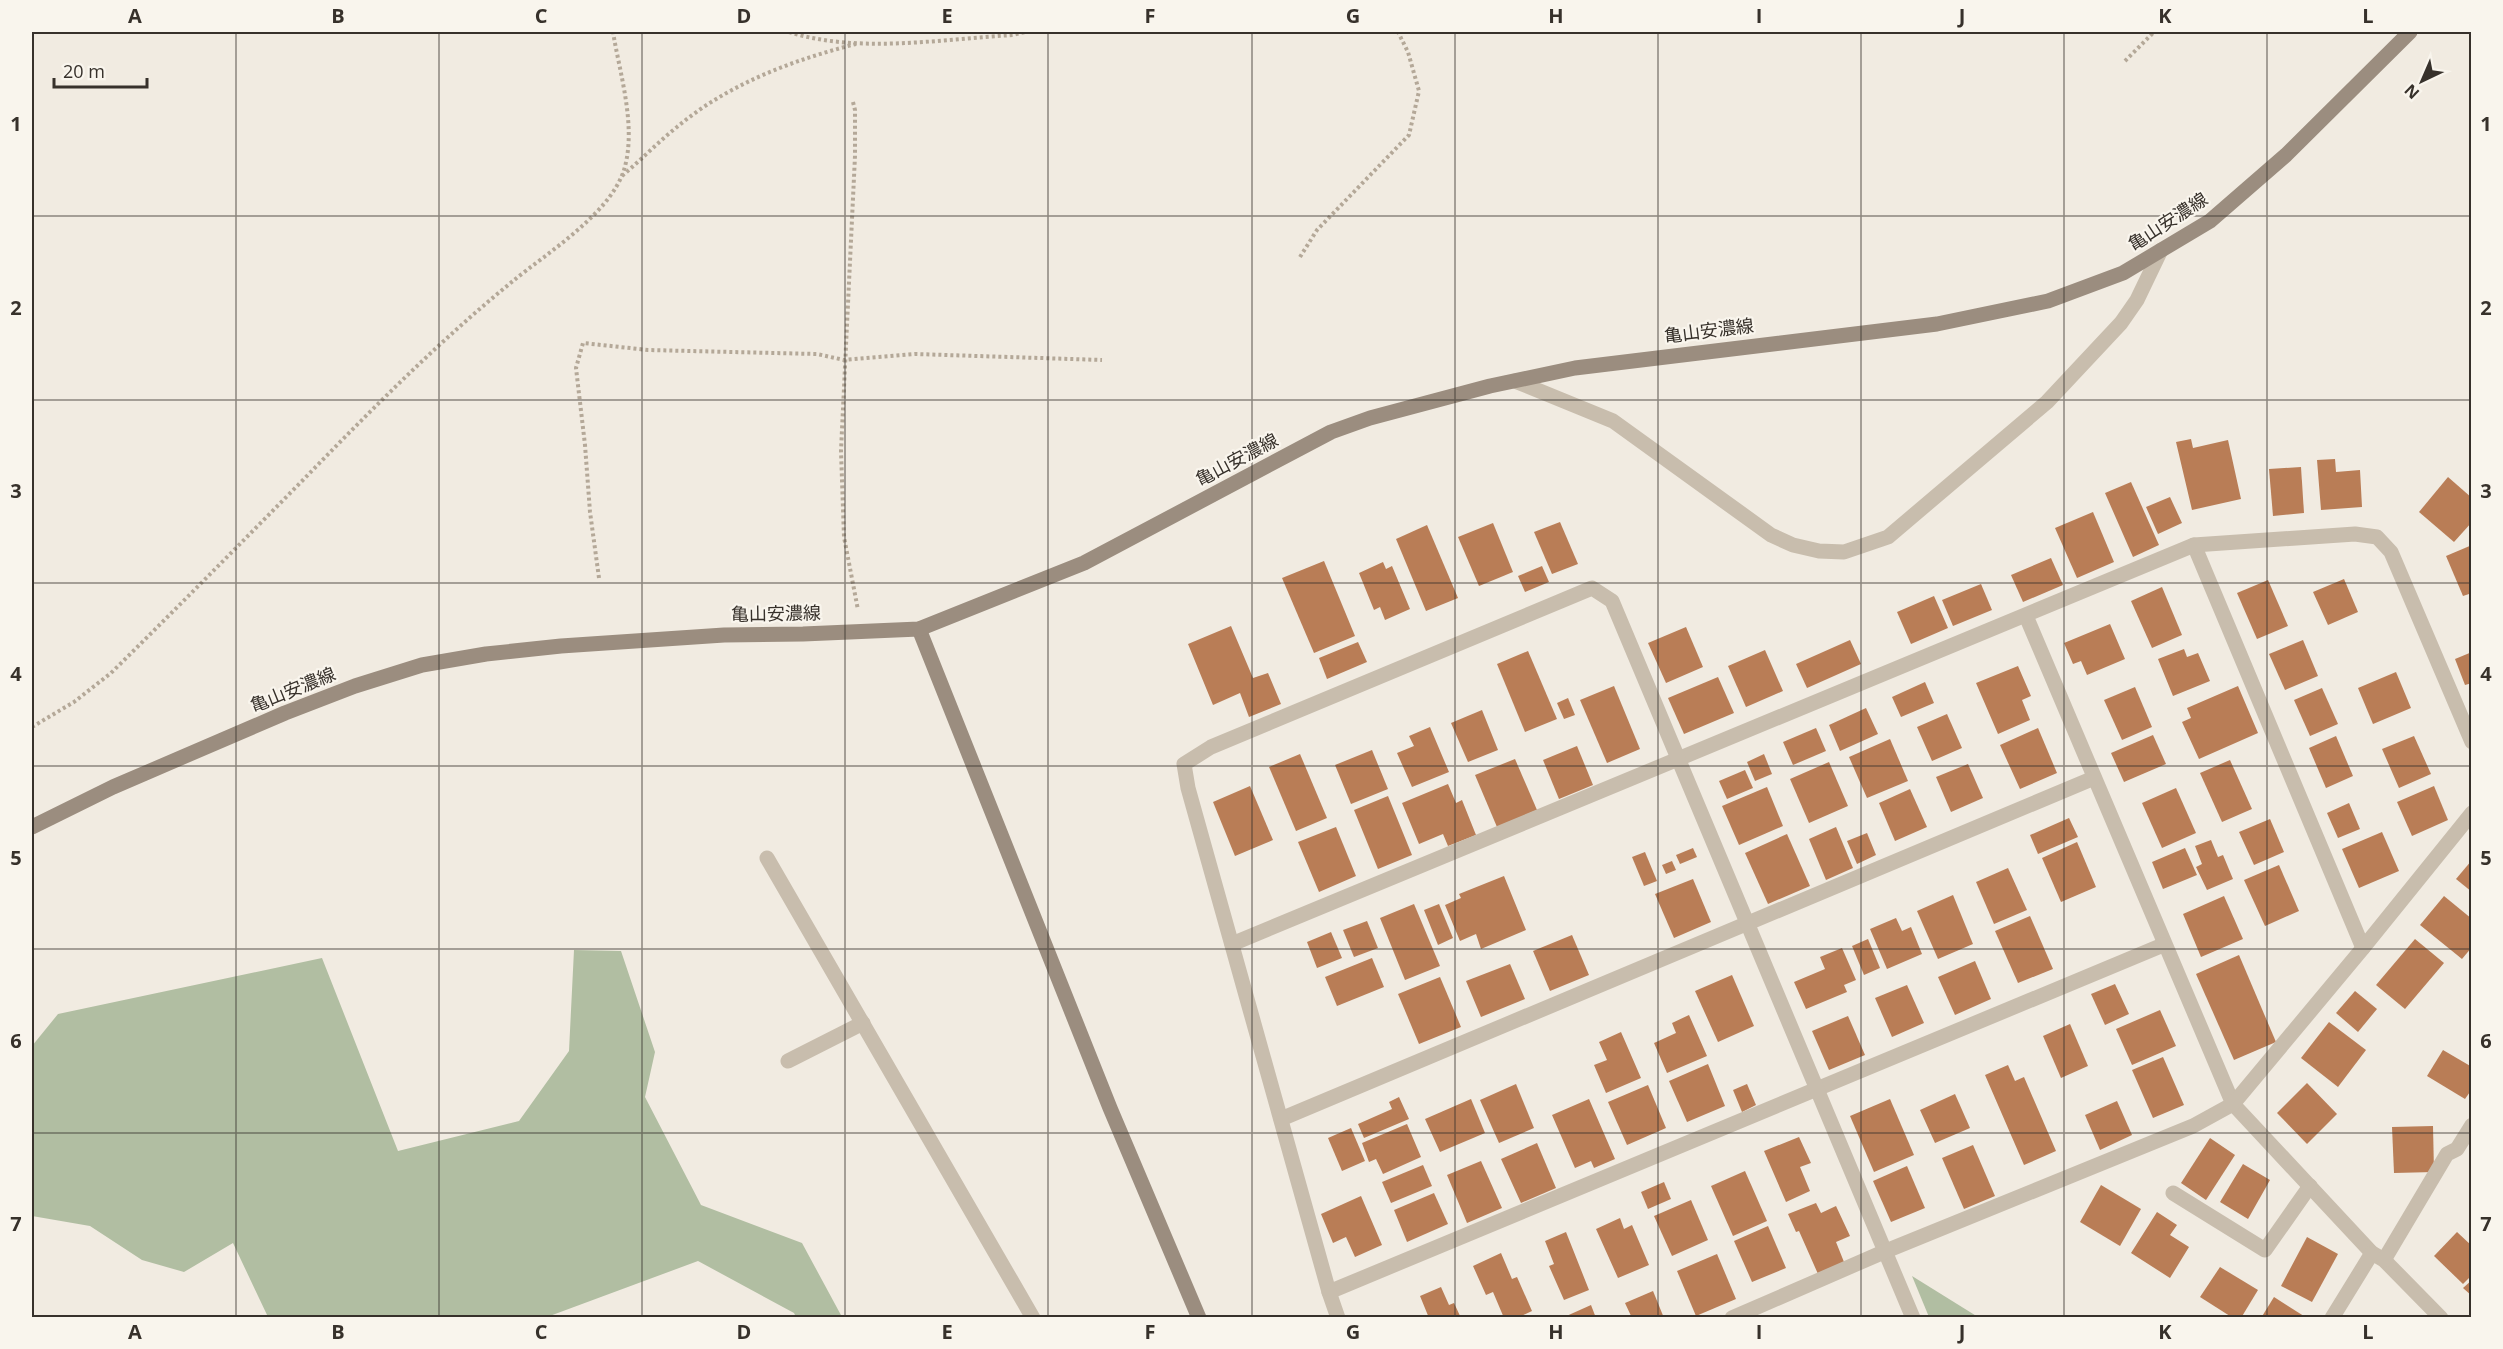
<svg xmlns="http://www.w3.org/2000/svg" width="2503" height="1349" font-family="'Open Sans','Noto Sans JP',sans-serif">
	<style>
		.green { fill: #b1bea2 }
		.building { fill: #b97d56 }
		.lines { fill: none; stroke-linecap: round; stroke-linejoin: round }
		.path { stroke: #b4a898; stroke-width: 4; stroke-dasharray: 3 3; stroke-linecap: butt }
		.street { stroke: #c8bdad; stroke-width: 15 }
		.secondary { stroke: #9b8d7f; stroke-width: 15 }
		.grid { fill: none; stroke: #37312b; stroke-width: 1.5; stroke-opacity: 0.55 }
		.labels { text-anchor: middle; stroke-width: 4.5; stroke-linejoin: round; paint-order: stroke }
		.street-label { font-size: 18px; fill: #37312b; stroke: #f9f5ed }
		.neatline { fill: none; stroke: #37312b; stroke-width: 2 }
		.grid-label { font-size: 20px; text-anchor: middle; font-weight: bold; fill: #37312b }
	</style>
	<rect width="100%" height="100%" fill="#f1ebe1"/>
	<!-- green -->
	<g class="green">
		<polygon points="574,950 621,951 655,1052 645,1097 701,1205 802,1243 842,1317 796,1317 794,1313 698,1261 547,1317 268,1317 233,1243 184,1272 142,1260 90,1226 32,1216 32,1046 58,1014 322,958 398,1151 519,1121 569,1051"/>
		<polygon points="1912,1276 1978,1317 1929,1317"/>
	</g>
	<!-- building -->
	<g class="building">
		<polygon points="2191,439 2193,448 2228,440 2241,499 2192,510 2176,442"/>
		<polygon points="2335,459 2336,472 2360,470 2362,507 2321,510 2317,460"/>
		<polygon points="2301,467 2304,513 2273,516 2269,469"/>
		<polygon points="2448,477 2472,498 2472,522 2454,542 2419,512"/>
		<polygon points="2131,482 2159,545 2133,557 2105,493"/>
		<polygon points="2170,497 2182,523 2158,534 2146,507"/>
		<polygon points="2093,512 2114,562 2077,578 2055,528"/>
		<polygon points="1560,522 1578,564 1552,574 1534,532"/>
		<polygon points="1493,523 1513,572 1479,586 1458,537"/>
		<polygon points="1427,525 1458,598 1426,611 1396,539"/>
		<polygon points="2472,545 2472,593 2463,596 2446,556"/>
		<polygon points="2051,558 2063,585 2023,602 2011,575"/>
		<polygon points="1324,561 1355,636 1314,653 1282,578"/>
		<polygon points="1383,562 1386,569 1392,566 1410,609 1385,620 1380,607 1374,610 1359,573"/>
		<polygon points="1542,566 1549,582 1525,592 1518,576"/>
		<polygon points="2344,579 2358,612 2328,625 2313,592"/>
		<polygon points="2268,580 2288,626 2257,639 2237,593"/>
		<polygon points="1981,584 1992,610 1953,626 1942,600"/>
		<polygon points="2162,587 2182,635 2152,648 2131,601"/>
		<polygon points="1934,596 1948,628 1911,644 1897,612"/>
		<polygon points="2110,624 2125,659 2087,675 2081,661 2073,664 2064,643"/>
		<polygon points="1231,626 1253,678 1268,673 1281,704 1249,717 1240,693 1213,705 1188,644"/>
		<polygon points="1686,627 1703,667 1666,683 1648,643"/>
		<polygon points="1850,640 1861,664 1807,688 1796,664"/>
		<polygon points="2303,640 2318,676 2285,690 2269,654"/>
		<polygon points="1358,642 1367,662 1327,679 1319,658"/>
		<polygon points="2184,649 2187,657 2198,653 2210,681 2173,696 2158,659"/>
		<polygon points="1765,650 1783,691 1746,707 1728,666"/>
		<polygon points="1528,651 1557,719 1525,732 1497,664"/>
		<polygon points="2472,652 2472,683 2465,685 2455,659"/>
		<polygon points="2018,666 2031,696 2022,700 2030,720 1998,734 1976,683"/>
		<polygon points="2396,672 2411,708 2373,724 2358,688"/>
		<polygon points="1718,677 1734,713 1684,734 1668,698"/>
		<polygon points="1925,682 1934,703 1901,717 1892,697"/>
		<polygon points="1614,686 1640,749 1607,763 1580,700"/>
		<polygon points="2238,686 2258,733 2199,759 2182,722 2191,718 2187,708"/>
		<polygon points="2135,687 2152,727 2122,740 2104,700"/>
		<polygon points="2322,688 2338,724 2310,736 2294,700"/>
		<polygon points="1568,698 1575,715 1564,719 1557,703"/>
		<polygon points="1866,708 1878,734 1840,751 1829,725"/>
		<polygon points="1482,710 1498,750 1468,762 1451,723"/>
		<polygon points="1947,714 1962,748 1932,761 1917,727"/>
		<polygon points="1430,727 1449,772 1412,787 1397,753 1414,746 1409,736"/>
		<polygon points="1816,728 1826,751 1793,765 1783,742"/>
		<polygon points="2038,728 2057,773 2020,789 2000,745"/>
		<polygon points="2153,735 2166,764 2124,782 2111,753"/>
		<polygon points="2336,736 2353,776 2326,788 2309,748"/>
		<polygon points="2414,736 2431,774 2399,788 2382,749"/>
		<polygon points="1890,739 1908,781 1867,798 1849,757"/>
		<polygon points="1577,746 1593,785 1559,799 1543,760"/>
		<polygon points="1372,750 1388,789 1351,804 1335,765"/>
		<polygon points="1300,754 1327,818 1296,831 1269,767"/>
		<polygon points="1764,754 1772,774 1755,781 1747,762"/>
		<polygon points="1515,759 1537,810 1497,827 1475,775"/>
		<polygon points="2230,760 2252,809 2222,822 2200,773"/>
		<polygon points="1829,762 1848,806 1809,823 1790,779"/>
		<polygon points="1968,764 1983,798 1951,812 1936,777"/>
		<polygon points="1745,770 1753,788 1727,799 1719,781"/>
		<polygon points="1448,784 1456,803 1462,800 1476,835 1448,846 1443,834 1419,844 1402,803"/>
		<polygon points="1250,786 1273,840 1235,856 1213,802"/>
		<polygon points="2434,786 2448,820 2412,836 2397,802"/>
		<polygon points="1767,787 1783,826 1739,845 1722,806"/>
		<polygon points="2176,788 2196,833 2162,848 2142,803"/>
		<polygon points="1910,789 1927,827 1895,841 1879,803"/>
		<polygon points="1388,796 1412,855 1378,869 1354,810"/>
		<polygon points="2349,803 2360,829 2338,838 2327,813"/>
		<polygon points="2069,818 2078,837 2038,854 2030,835"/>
		<polygon points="2270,819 2284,852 2254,865 2239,832"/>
		<polygon points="1336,827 1356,876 1319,892 1298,842"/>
		<polygon points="1836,827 1853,868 1826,880 1809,839"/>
		<polygon points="2382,832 2399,871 2359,888 2342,849"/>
		<polygon points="1867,833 1876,855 1857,864 1847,841"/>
		<polygon points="1787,834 1810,886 1768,904 1745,853"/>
		<polygon points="2211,840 2218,857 2223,855 2233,879 2207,890 2196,867 2202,864 2195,846"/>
		<polygon points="2077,842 2096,887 2061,902 2042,858"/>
		<polygon points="1693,848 1697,857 1680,864 1676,855"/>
		<polygon points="2185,848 2197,875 2163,889 2152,862"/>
		<polygon points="1645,852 1657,881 1644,886 1632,857"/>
		<polygon points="2472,860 2472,892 2456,879"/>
		<polygon points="1672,861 1676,870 1666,874 1662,865"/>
		<polygon points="2279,865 2299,911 2265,926 2244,880"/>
		<polygon points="2008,868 2027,910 1994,924 1976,882"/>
		<polygon points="1504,876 1526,930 1481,949 1476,934 1460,941 1445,905 1461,898 1459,894"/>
		<polygon points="1693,879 1711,922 1674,938 1655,894"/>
		<polygon points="1953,895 1973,944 1938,959 1917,911"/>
		<polygon points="2224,896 2243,939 2201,957 2183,914"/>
		<polygon points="2444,896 2472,919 2472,947 2462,959 2420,925"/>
		<polygon points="1414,904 1440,966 1405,980 1380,918"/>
		<polygon points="1439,904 1453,938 1438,945 1424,910"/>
		<polygon points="2030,916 2053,969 2018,983 1995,931"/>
		<polygon points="1896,918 1902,931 1911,927 1922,954 1887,969 1870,929"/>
		<polygon points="1367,921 1378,948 1354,957 1343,930"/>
		<polygon points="1331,932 1342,958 1317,968 1307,942"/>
		<polygon points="1572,935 1589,975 1550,991 1533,951"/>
		<polygon points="1868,939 1880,968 1864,975 1852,946"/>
		<polygon points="2415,939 2444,963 2405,1009 2376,985"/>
		<polygon points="1842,948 1856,980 1844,985 1847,992 1806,1009 1794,982 1825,969 1820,957"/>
		<polygon points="2239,955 2276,1042 2234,1060 2196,974"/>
		<polygon points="1372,958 1384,987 1337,1006 1325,977"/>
		<polygon points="1975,961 1991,999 1955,1015 1938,977"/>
		<polygon points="1510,964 1525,999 1481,1017 1466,981"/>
		<polygon points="1732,975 1754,1026 1718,1042 1695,991"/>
		<polygon points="1440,977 1461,1027 1419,1044 1398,994"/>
		<polygon points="2115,984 2129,1014 2105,1025 2091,994"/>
		<polygon points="1907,985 1924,1023 1892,1037 1875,998"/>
		<polygon points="2355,991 2377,1009 2358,1032 2336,1013"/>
		<polygon points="2160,1010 2176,1046 2132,1065 2116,1029"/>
		<polygon points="1689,1015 1707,1056 1667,1073 1654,1043 1676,1033 1672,1023"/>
		<polygon points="1848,1016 1865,1055 1829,1070 1812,1031"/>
		<polygon points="2329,1022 2366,1050 2338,1087 2301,1058"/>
		<polygon points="2070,1024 2088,1066 2061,1078 2043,1036"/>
		<polygon points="1621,1032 1641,1078 1606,1093 1594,1065 1607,1060 1599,1042"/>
		<polygon points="2443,1050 2472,1067 2472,1089 2465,1099 2427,1076"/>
		<polygon points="2163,1057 2184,1105 2153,1118 2132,1070"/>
		<polygon points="1708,1064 1725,1106 1687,1122 1669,1081"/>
		<polygon points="2008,1065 2015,1081 2024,1077 2056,1151 2024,1165 1985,1075"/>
		<polygon points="2307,1083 2337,1114 2307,1144 2277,1113"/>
		<polygon points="1516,1084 1534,1128 1499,1143 1480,1100"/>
		<polygon points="1747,1084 1756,1105 1742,1112 1733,1090"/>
		<polygon points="1648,1085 1666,1128 1627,1145 1608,1102"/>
		<polygon points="1955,1094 1970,1128 1935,1143 1920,1110"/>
		<polygon points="1399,1097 1409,1119 1364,1138 1358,1124 1392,1109 1389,1102"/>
		<polygon points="1471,1099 1485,1133 1440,1152 1425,1119"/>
		<polygon points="1589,1099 1615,1159 1594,1168 1591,1161 1575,1168 1552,1115"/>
		<polygon points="1890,1099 1914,1155 1874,1172 1850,1116"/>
		<polygon points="2117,1101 2132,1135 2100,1150 2085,1115"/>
		<polygon points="1407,1124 1421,1157 1383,1174 1376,1159 1369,1162 1362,1143"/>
		<polygon points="2433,1126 2434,1172 2394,1173 2392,1127"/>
		<polygon points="1351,1128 1365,1161 1342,1171 1328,1138"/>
		<polygon points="1799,1137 1811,1163 1800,1167 1810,1191 1786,1202 1764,1151"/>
		<polygon points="2210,1138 2235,1155 2206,1200 2181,1183"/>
		<polygon points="1537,1143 1556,1188 1521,1203 1501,1159"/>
		<polygon points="1973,1145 1995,1196 1964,1209 1942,1158"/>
		<polygon points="1481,1161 1502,1208 1467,1223 1447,1175"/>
		<polygon points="2243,1164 2270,1180 2248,1219 2220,1202"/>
		<polygon points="1423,1165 1432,1186 1391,1203 1382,1182"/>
		<polygon points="1907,1166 1925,1208 1891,1222 1873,1181"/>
		<polygon points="1745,1171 1767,1221 1733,1236 1711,1186"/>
		<polygon points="1664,1182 1671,1199 1648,1209 1641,1192"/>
		<polygon points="2101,1185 2141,1209 2120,1246 2080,1222"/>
		<polygon points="1434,1193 1448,1224 1407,1242 1394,1210"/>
		<polygon points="1361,1196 1382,1245 1355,1257 1346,1237 1333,1243 1321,1214"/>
		<polygon points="1691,1200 1708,1240 1672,1256 1654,1216"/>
		<polygon points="1816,1203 1821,1213 1836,1206 1850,1236 1836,1242 1844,1262 1818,1274 1799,1231 1796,1232 1788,1214"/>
		<polygon points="2157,1212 2177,1225 2170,1235 2189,1247 2170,1278 2131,1253"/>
		<polygon points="1620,1218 1624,1229 1632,1225 1649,1265 1618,1278 1596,1229"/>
		<polygon points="1768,1226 1786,1268 1752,1282 1734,1241"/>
		<polygon points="1566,1232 1589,1290 1564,1300 1549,1266 1554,1264 1545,1241"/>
		<polygon points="2457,1232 2472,1246 2472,1275 2463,1284 2434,1256"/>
		<polygon points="2307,1237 2338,1254 2312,1302 2281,1286"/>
		<polygon points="1501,1253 1512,1279 1517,1277 1532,1311 1517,1318 1504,1318 1493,1292 1486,1295 1473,1266"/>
		<polygon points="1717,1254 1736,1299 1696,1316 1677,1271"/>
		<polygon points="2220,1267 2258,1290 2241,1318 2233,1318 2200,1297"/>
		<polygon points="2472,1280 2472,1296 2463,1288"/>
		<polygon points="1441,1287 1449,1305 1454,1303 1461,1318 1429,1318 1420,1296"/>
		<polygon points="1653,1291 1664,1318 1632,1318 1625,1303"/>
		<polygon points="2274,1297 2307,1318 2261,1318"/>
		<polygon points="1591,1305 1596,1318 1562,1318"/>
	</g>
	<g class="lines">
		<!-- path -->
		<g class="path">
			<path d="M789,32C858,54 942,39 1013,35L1025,32"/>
			<polyline points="2125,61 2154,32"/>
			<polyline points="853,102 855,110 855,156 841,451 844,537 858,610"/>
			<path d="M622,176C641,160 658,142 677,127C728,84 793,60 856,44"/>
			<polyline points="1300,257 1317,230 1409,135 1419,91 1408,52 1398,32"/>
			<polyline points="599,578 590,512 585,445 576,368 583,343 648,350 817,354 844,360 915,354 1102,360"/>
			<path d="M32,727L74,702L111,673C176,609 239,545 303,480C370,411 438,342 513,281C547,253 610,214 624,170C637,127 620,75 613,32"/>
		</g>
		<!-- street -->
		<g class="street">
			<polyline points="1515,381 1613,421 1771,535 1793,545 1819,551 1844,552 1888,537 2047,402 2121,323 2137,300 2161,250"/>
			<polyline points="2194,545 2363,948"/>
			<polyline points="2026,616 2233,1104 2372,1253 2384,1260 2441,1318"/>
			<polyline points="767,858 1033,1318"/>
			<polyline points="1232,944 2194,545 2355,534 2377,537 2391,552 2472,742"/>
			<polyline points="788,1061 863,1023"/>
			<polyline points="1281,1119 2094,778"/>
			<polyline points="2173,1193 2265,1250 2310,1186"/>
			<polyline points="2384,1260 2447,1154 2457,1149 2472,1125"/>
			<polyline points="1329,1292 2163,945"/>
			<polyline points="1338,1318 1329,1292 1188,788 1184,764 1211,747 1592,588 1612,601 1913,1318"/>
			<polyline points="1732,1318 1886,1251 2193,1126 2233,1104 2363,948 2472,813"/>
			<polyline points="2332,1318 2372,1253"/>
		</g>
		<!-- secondary -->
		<g class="secondary">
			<polyline points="919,629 1110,1108 1199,1318"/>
			<polyline points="32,827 113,787 285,713 355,686 422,665 486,654 561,646 724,635 803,634 919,629 1084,563 1331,432 1370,418 1490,386 1575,368 1937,324 2048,301 2123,273 2210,221 2286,155 2410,32"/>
		</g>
	</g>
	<!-- grid -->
	<path class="grid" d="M236,32V1318M439,32V1318M642,32V1318M845,32V1318M1048,32V1318M1252,32V1318M1455,32V1318M1658,32V1318M1861,32V1318M2064,32V1318M2267,32V1318M32,216H2472M32,400H2472M32,583H2472M32,766H2472M32,949H2472M32,1133H2472"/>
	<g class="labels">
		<!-- street labels -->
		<g class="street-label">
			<text transform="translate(2168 222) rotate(-33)" y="6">亀山安濃線</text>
			<text transform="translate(1709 331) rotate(-7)" y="6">亀山安濃線</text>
			<text transform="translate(1237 460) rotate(-28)" y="6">亀山安濃線</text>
			<text transform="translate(776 614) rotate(-1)" y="6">亀山安濃線</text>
			<text transform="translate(293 690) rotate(-22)" y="6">亀山安濃線</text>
		</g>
	</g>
	<!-- border -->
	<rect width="2503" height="1349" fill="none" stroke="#f9f5ed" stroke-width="66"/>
	<!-- north arrow -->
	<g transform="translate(2422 81) rotate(224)" stroke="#f9f5ed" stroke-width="4.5" paint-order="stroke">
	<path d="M0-4.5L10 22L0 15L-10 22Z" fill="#37312b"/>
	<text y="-9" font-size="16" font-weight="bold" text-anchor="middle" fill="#37312b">N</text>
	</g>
	<!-- scale -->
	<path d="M54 78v9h93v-9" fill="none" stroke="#37312b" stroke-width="3"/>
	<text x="63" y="78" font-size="18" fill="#37312b" stroke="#f9f5ed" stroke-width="4.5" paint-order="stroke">20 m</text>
	<rect x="33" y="33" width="2437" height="1283" class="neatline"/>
	<g class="grid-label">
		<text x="135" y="23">A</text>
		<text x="338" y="23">B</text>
		<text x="541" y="23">C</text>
		<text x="744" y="23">D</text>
		<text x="947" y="23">E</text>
		<text x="1150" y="23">F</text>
		<text x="1353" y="23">G</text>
		<text x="1556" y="23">H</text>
		<text x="1759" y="23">I</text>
		<text x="1962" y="23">J</text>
		<text x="2165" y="23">K</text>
		<text x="2368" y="23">L</text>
		<text x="16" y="131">1</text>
		<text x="2486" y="131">1</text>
		<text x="16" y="315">2</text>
		<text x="2486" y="315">2</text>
		<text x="16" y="498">3</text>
		<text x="2486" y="498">3</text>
		<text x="16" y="681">4</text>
		<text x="2486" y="681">4</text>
		<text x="16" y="865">5</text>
		<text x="2486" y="865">5</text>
		<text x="16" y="1048">6</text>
		<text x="2486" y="1048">6</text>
		<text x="16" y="1231">7</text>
		<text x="2486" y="1231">7</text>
		<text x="135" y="1339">A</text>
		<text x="338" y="1339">B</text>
		<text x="541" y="1339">C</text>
		<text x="744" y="1339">D</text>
		<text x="947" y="1339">E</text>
		<text x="1150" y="1339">F</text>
		<text x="1353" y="1339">G</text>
		<text x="1556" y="1339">H</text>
		<text x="1759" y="1339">I</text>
		<text x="1962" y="1339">J</text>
		<text x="2165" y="1339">K</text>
		<text x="2368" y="1339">L</text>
	</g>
</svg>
